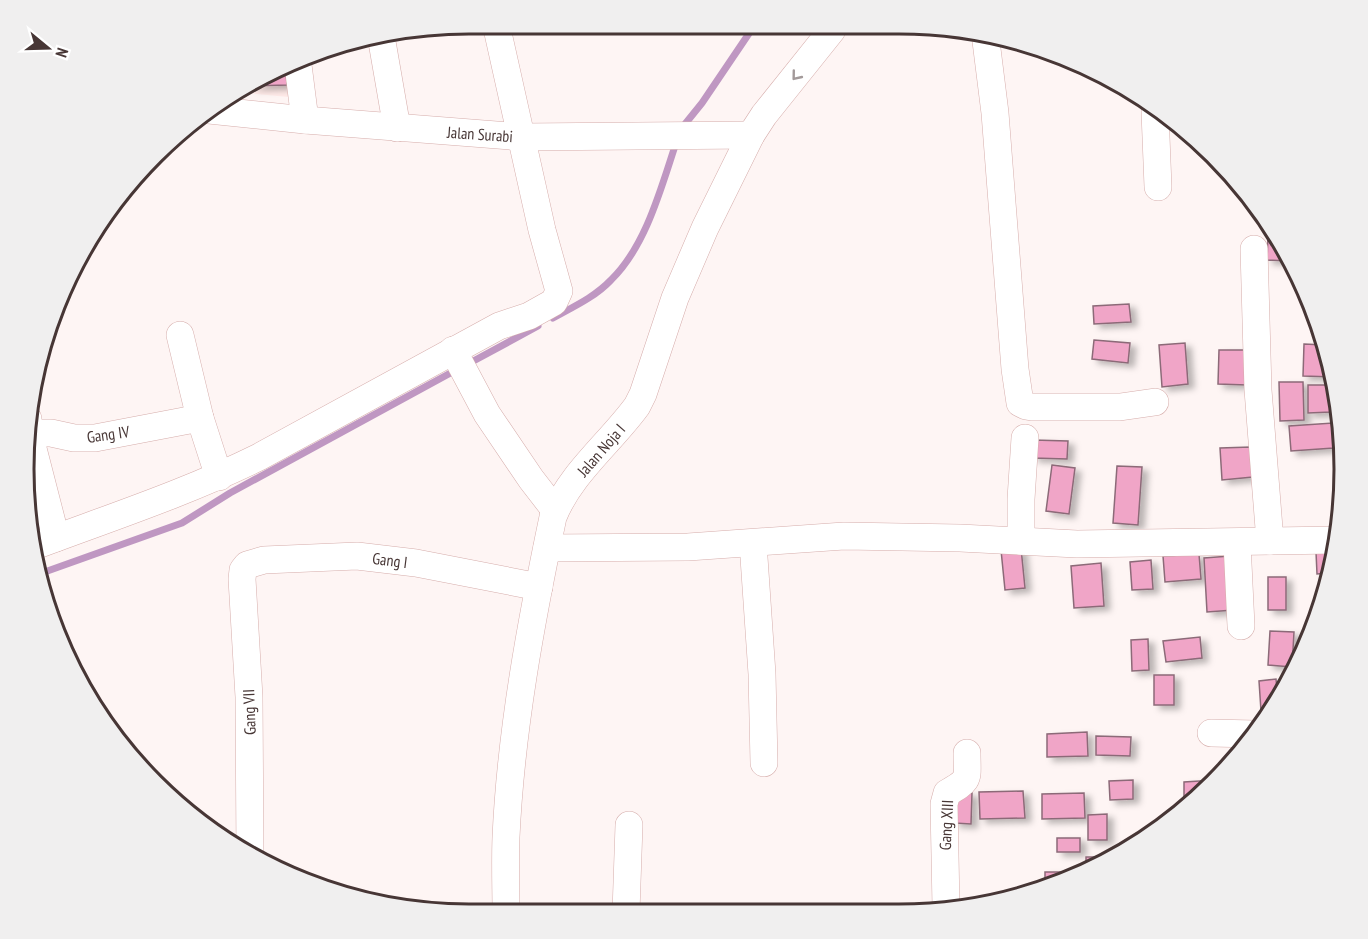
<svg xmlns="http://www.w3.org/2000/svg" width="1368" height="939" font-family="'PT Sans Narrow',sans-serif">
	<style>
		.built { fill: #ffeae8 }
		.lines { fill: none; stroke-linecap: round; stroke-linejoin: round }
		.stream { stroke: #bf97c2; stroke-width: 7 }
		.building { fill: #f0a5c7; stroke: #8c6a78; stroke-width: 1.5; filter: url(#shadow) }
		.minor-casing { stroke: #d6adab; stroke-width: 28 }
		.minor { stroke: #fff; stroke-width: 27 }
		.oneway { stroke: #a39a9a }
		.labels { text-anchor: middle; stroke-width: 4.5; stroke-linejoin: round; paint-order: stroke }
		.street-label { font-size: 16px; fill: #473635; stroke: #fff }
		.rim { fill: none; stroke: #473635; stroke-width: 3 }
	</style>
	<defs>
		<filter id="shadow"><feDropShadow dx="6" dy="4" stdDeviation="3" flood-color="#0004"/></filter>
	</defs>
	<rect width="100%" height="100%" fill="#fef5f4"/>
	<!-- built -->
	<polygon class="built" points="297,65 299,98 237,92"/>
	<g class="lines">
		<!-- stream -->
		<g class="stream">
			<polyline points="681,129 702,103 752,29"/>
			<path d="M553,318C573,307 595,297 611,280C646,246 661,188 676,143"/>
			<polyline points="466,365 538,326"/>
			<polyline points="39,574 182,523 230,493 456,370"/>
		</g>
	</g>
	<!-- building -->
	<g class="building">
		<polygon points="286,70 287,85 251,86"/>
		<polygon points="1268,236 1277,236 1290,261 1267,260"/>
		<polygon points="1129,304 1131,322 1094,324 1093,306"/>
		<polygon points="1094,340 1130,343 1128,363 1092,359"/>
		<polygon points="1185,343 1188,384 1162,387 1159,345"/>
		<polygon points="1304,344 1324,345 1334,377 1303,376"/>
		<polygon points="1219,350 1248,350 1247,385 1218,384"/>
		<polygon points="1279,382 1303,382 1304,420 1280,421"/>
		<polygon points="1308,385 1331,385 1331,412 1308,413"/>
		<polygon points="1333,423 1334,448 1291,451 1289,426"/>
		<polygon points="1033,440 1068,441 1067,459 1033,458"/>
		<polygon points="1251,447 1253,477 1222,480 1220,448"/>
		<polygon points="1052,465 1075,468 1069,514 1046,511"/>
		<polygon points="1117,466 1142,467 1138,525 1113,523"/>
		<polygon points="1021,548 1025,588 1005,590 1001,550"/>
		<polygon points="1336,551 1330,573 1317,574 1316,552"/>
		<polygon points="1199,554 1201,579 1165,582 1163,556"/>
		<polygon points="1230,556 1234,610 1207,612 1204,558"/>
		<polygon points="1151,560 1153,589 1132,590 1130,562"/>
		<polygon points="1101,563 1104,606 1074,608 1071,566"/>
		<rect x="1268" y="577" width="18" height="33"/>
		<polygon points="1318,589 1326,589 1318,615"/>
		<polygon points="1270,631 1294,632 1292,667 1268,665"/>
		<polygon points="1200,637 1202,658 1166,662 1163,641"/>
		<polygon points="1148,639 1149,670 1132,671 1131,640"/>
		<rect x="1154" y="675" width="20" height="30"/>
		<polygon points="1276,679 1278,700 1272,710 1261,711 1259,681"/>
		<polygon points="1087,732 1088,756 1047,757 1047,734"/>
		<polygon points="1096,736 1131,737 1130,756 1096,755"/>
		<polygon points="1133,780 1133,799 1110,800 1109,781"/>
		<polygon points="1215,780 1213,785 1184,805 1184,782"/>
		<polygon points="1023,791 1025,818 980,819 979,792"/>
		<polygon points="955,792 972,793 971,824 954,823"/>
		<polygon points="1084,793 1085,818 1042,819 1042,794"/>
		<polygon points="1107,814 1107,840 1088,840 1088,815"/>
		<rect x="1057" y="838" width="23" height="14"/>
		<polygon points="1086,857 1105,857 1105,862 1096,869 1086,872"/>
		<polygon points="1045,872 1067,872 1067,879 1045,886"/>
	</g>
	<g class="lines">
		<!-- minor casing -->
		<g class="minor-casing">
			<g id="minor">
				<polyline points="985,33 995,113 1015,369 1020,403 1026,406 1032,407 1120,407 1155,402"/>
				<polyline points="381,36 397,128"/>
				<polyline points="298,65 305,120"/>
				<polyline points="209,110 305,120 522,137 751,135"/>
				<polyline points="1155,112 1158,187"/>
				<polyline points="1254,249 1258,390 1270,541"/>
				<polyline points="180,335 200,418 219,477"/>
				<polyline points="453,350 487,414 531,479 555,510"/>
				<polyline points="28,419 29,433 51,433 74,438 95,438 200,418"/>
				<polyline points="29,433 56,538"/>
				<polyline points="1021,541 1021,499 1025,438"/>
				<polyline points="753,543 762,674 764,763"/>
				<polyline points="1237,543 1241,626"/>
				<path d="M32,547C109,518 186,493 259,457L499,326L529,316L554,302L559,291L542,230L496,24"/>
				<polyline points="547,548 688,547 844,536 960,538 1077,544 1337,540"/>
				<polyline points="1211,733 1255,734"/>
				<polyline points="250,855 249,697 242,579 243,570 247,565 264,560 357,556 416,563 539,587"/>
				<path d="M946,907L944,804L947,793C971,779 967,780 967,753"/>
				<polyline points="626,912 629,825"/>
				<path d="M506,914C506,889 505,863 506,837C511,729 531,622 553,517C570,474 610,443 637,406L643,394L675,298L705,228L751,135L764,115L832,30"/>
			</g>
		</g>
		<!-- minor -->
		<use href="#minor" class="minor"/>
	</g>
	<!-- one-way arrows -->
	<defs><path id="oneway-chevron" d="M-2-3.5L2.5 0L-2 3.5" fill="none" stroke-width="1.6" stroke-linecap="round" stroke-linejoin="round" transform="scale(1.5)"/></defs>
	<use class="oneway" href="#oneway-chevron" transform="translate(796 76) rotate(129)"/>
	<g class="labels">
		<!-- street labels -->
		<g class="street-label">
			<text transform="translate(480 134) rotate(4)" y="6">Jalan Surabi</text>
			<text transform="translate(108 434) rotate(-8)" y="6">Gang IV</text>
			<text transform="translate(601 450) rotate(-49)" y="6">Jalan Noja I</text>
			<text transform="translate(390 560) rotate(7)" y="6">Gang I</text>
			<text transform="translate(249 712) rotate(-92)" y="6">Gang VII</text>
			<text transform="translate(946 825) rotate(-87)" y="6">Gang XIII</text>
		</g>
	</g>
	<!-- crop -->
	<path d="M0 0H1368V939H0ZM469 34H899A435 435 0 0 1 1334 469V469A435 435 0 0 1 899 904H469A435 435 0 0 1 34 469V469A435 435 0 0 1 469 34Z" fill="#f0efef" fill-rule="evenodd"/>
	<path class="rim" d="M469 34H899A435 435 0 0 1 1334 469V469A435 435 0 0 1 899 904H469A435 435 0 0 1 34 469V469A435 435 0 0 1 469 34Z"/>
	<!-- north arrow -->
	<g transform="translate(48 48) rotate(109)" stroke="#ffffff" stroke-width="4.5" paint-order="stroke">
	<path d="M0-4.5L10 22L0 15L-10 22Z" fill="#473635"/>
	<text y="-9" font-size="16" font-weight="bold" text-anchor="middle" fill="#473635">N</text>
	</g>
</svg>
